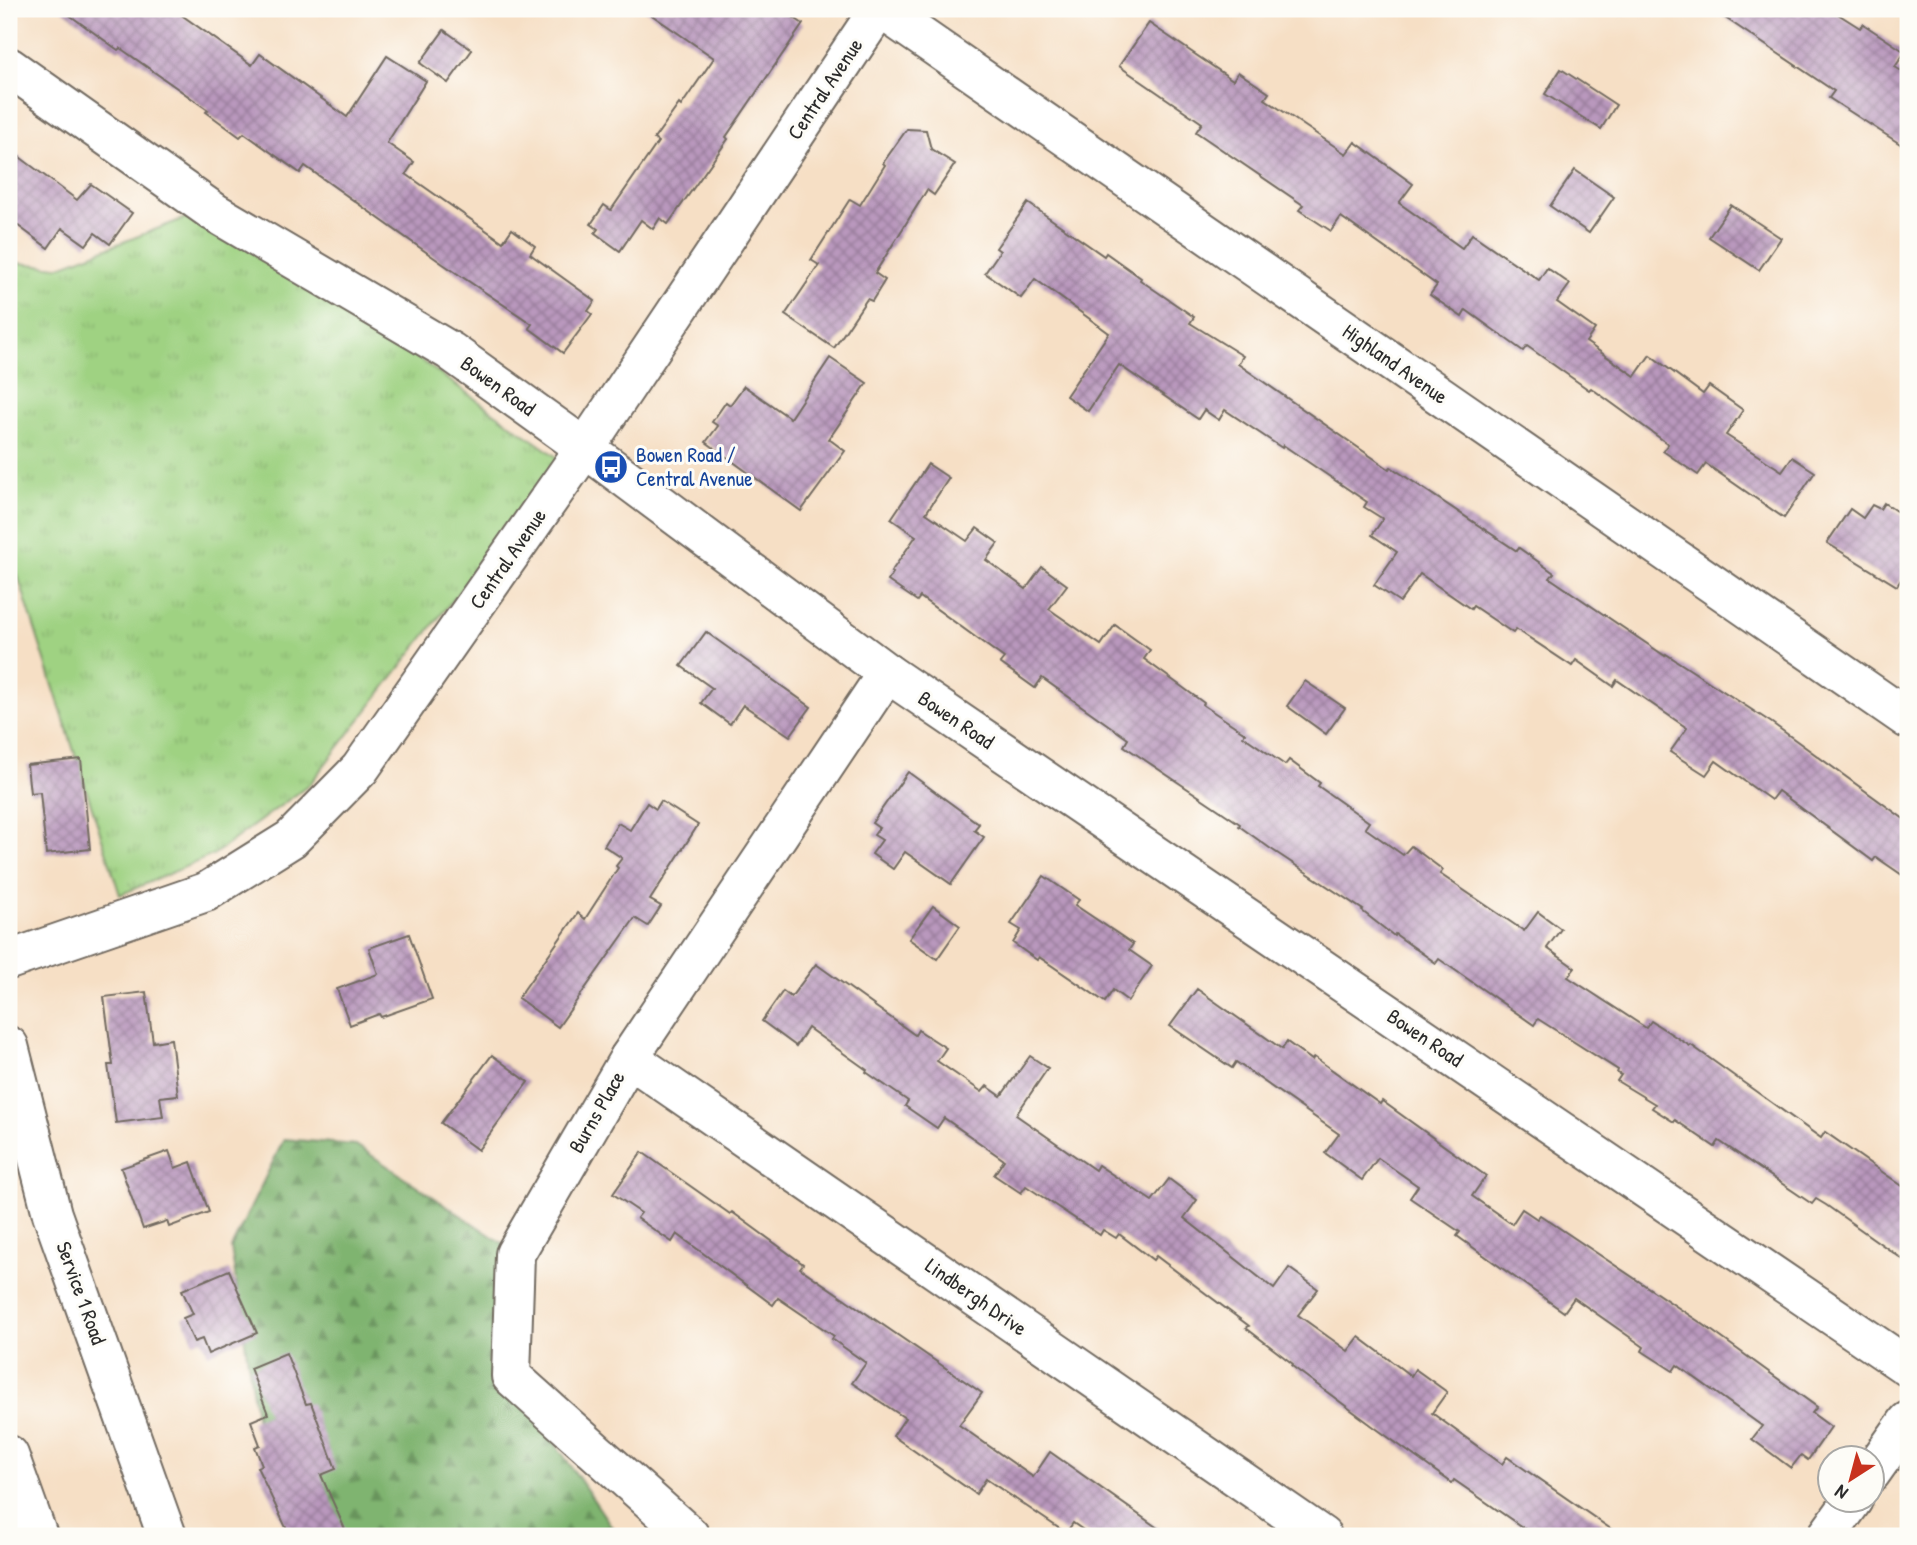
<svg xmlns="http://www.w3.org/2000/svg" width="1917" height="1545" font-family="'Patrick Hand',sans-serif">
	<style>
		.forest { fill: url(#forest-firs); stroke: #55704e; stroke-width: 2 }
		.park { fill: url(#park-tufts); stroke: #657e56; stroke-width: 2 }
		.building { fill: url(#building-cross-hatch) }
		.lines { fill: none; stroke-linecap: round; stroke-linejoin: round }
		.minor-casing { stroke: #726a61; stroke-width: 42 }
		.major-casing { stroke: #726a61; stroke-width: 42 }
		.minor { stroke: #fff; stroke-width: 38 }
		.major { stroke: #fff; stroke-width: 38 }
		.labels { text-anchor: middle; stroke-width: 6; stroke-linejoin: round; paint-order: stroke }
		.street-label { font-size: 21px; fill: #2b2b2b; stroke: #fdfcf7 }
		.transit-label { font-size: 21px; fill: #164399; stroke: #fdfcf7; text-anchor: start }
	</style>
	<defs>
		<pattern id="forest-firs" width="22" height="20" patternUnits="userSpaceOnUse" patternTransform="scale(1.75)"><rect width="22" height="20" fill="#7fb470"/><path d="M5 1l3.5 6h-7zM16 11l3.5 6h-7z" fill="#68935c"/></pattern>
		<pattern id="park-tufts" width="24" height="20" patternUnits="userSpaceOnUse" patternTransform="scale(1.75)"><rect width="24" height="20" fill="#9fd282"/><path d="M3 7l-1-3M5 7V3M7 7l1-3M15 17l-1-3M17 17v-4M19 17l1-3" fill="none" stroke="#89b470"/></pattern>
		<pattern id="building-cross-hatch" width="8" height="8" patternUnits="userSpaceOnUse" patternTransform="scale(1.75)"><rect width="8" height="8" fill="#b998bd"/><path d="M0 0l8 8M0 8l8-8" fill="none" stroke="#977c9a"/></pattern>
	</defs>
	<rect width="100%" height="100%" fill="#fdfcf7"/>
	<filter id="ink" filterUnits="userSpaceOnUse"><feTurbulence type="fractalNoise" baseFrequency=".0143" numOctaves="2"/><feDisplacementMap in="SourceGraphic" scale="14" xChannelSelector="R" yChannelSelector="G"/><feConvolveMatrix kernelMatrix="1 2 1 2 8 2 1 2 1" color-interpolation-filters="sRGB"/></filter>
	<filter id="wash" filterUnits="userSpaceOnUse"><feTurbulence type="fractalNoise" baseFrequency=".00686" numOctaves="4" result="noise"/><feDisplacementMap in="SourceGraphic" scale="28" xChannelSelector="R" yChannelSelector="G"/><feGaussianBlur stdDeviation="1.57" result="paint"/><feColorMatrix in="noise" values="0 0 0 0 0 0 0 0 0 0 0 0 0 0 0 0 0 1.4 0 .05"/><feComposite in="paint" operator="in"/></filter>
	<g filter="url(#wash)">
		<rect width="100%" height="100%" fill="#f6dfc5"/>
		<!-- forest -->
		<polygon class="forest" points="284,1139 356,1145 517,1253 511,1378 618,1536 308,1536 259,1436 231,1248"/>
		<!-- park -->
		<polygon class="park" points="209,209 561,460 309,785 213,855 120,895 9,548 9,262 58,267"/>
		<g id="blocks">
			<!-- building -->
			<g class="building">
				<polygon points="61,9 173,9 252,65 260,54 347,117 387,56 426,81 387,143 414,162 406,174 503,242 512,229 535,246 530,254 595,301 588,311 592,314 563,353 529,328 532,324 443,264 305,166 300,173 244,133 240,137 206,112 208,110 120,48 118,50"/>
				<polygon points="643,9 781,9 803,24 726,137 728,139 668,224 660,218 653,229 641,220 620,251 595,233 598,229 591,224 604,205 611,210 658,142 654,139 679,104 681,106 714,58"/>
				<polygon points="1712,9 1830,9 1860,28 1863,24 1905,52 1895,67 1908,75 1908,149 1829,98 1834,91"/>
				<polygon points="1149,23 1233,80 1238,72 1269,93 1265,99 1346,154 1355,142 1413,184 1399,203 1462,248 1472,234 1539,280 1547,268 1570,284 1557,302 1595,329 1586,342 1635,376 1650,355 1703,394 1709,386 1743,410 1726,435 1782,471 1792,457 1815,472 1784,518 1706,464 1698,475 1663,451 1668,444 1591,388 1589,390 1527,346 1523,351 1466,310 1462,317 1430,295 1437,285 1341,217 1331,231 1299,210 1303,205 1196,132 1202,123 1119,66"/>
				<polygon points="444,30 472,50 448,83 420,63"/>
				<polygon points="1561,69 1616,105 1601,129 1545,94"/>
				<polygon points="907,129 926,130 931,149 955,164 934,195 927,190 875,273 885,280 872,301 867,299 834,348 785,315 819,265 811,260 850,199 860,205 885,165 883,163"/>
				<polygon points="9,149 77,200 91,184 132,213 110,244 95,233 86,245 62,228 48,248 9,219"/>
				<polygon points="1575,170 1614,197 1589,233 1550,206"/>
				<polygon points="1028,203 1104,256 1106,253 1141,278 1140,280 1194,317 1190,323 1243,356 1238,364 1389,469 1391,467 1517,551 1519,548 1554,573 1550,578 1665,656 1666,654 1772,723 1908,822 1908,879 1876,857 1873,861 1778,791 1771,800 1716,761 1706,775 1670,752 1687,728 1617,680 1613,686 1576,660 1572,666 1516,629 1513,633 1473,606 1471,609 1420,574 1400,602 1374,585 1397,552 1372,535 1383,519 1364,507 1367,502 1283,445 1282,448 1225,410 1219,420 1204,410 1198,419 1119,365 1088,411 1066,396 1109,333 1035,279 1021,298 985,273 1000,251 996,248"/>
				<polygon points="1731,205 1781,238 1759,270 1709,237"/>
				<polygon points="830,358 867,383 829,439 845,451 801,511 706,442 718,426 712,422 726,402 730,405 744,386 790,418"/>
				<polygon points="928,464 949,478 926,513 967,541 977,528 998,543 986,560 1026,589 1042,567 1067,585 1049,609 1101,645 1115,625 1150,650 1144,659 1204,703 1203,705 1245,733 1243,736 1285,765 1289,760 1320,783 1318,786 1369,822 1365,828 1403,855 1411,846 1443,870 1440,874 1524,931 1538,912 1561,929 1547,948 1575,968 1568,977 1646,1028 1651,1021 1690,1046 1691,1045 1821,1138 1825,1132 1908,1190 1908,1263 1826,1205 1816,1199 1812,1204 1719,1141 1715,1147 1675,1120 1674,1122 1652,1108 1655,1104 1617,1081 1621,1075 1617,1073 1618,1070 1538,1019 1534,1025 1439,959 1436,963 1395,934 1394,936 1362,911 1363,910 1271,849 1239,826 1240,824 1124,746 1128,739 1042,678 1035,688 1000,663 1004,658 920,597 917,601 888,581 893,573 891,572 916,536 891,519"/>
				<polygon points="1884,503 1908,519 1908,568 1897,586 1827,543 1850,509 1863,518 1872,505 1880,509"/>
				<polygon points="706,632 811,707 790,736 743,705 730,724 701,703 712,688 681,666"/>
				<polygon points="1305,681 1345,708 1326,734 1287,706"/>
				<polygon points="81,759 90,849 46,854 40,792 30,793 27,765"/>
				<polygon points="908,772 979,824 974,830 984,837 951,884 905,852 893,869 872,854 882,840 874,835 879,828 872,823"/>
				<polygon points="661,801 698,825 650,900 661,906 648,926 635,918 558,1027 518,998 578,913 585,919 618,868 616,866 622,858 604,846 618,823 630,830 647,803 656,809"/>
				<polygon points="1044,876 1079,900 1075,905 1133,944 1129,950 1152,966 1128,1001 1113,990 1105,1002 1039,957 1037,960 1013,943 1021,930 1011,924"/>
				<polygon points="933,906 960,926 937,959 909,939"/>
				<polygon points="409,934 432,999 381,1017 379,1014 350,1025 337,989 378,974 369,948"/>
				<polygon points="816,964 915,1035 918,1030 946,1048 937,1061 982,1092 987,1086 1001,1096 1030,1056 1048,1068 1016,1115 1095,1170 1098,1165 1152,1201 1169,1179 1197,1200 1184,1218 1274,1289 1289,1268 1318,1289 1298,1315 1348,1351 1359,1337 1411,1376 1415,1369 1447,1392 1432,1413 1502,1464 1507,1457 1621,1536 1535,1536 1454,1480 1452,1483 1374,1427 1292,1366 1293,1364 1246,1328 1249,1326 1156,1256 1153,1260 1119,1234 1116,1238 1103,1230 1100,1235 1026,1186 1021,1193 994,1175 1004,1160 944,1118 937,1128 905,1106 908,1101 866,1072 867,1070 808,1028 796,1046 762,1021 783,991 791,997"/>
				<polygon points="1197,989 1282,1049 1287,1042 1312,1060 1314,1057 1380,1104 1382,1101 1486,1176 1472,1196 1512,1224 1522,1209 1537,1219 1540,1215 1704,1325 1817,1407 1812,1413 1831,1427 1808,1460 1801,1455 1791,1468 1752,1439 1762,1426 1677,1365 1673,1371 1642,1351 1644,1347 1574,1298 1564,1312 1527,1286 1457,1236 1460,1232 1410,1198 1418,1186 1378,1158 1362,1180 1325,1153 1339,1134 1236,1062 1232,1068 1170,1026"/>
				<polygon points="146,992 153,1042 171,1039 178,1095 160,1097 163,1117 116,1123 108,1065 113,1065 104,997"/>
				<polygon points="492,1055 528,1082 478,1150 441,1123"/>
				<polygon points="169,1151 175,1168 191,1162 209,1212 169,1227 167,1221 143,1229 121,1168"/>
				<polygon points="642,1152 730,1214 732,1212 803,1264 800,1268 982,1393 959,1425 1033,1477 1050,1452 1169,1536 1092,1536 1073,1523 1066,1533 986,1479 976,1494 893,1436 905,1418 852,1383 866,1363 832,1339 834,1336 778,1298 773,1305 677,1234 672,1242 637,1218 641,1213 613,1194"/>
				<polygon points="229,1270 257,1333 208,1354 202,1339 194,1342 183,1318 193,1314 182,1290"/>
				<polygon points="286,1353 306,1404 311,1403 336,1469 321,1475 348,1536 290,1536 257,1467 262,1465 255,1447 260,1445 251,1421 268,1414 250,1368"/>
			</g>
		</g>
	</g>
	<g filter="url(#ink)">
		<use href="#blocks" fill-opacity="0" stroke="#726a61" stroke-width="2"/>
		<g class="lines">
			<!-- minor casing -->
			<g class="minor-casing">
				<g id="minor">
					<polyline points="881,9 1908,719"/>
					<polyline points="9,67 214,212 450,351 585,448 887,673 1908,1367"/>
					<polyline points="9,1046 52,1214 167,1536"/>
					<polyline points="629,1058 1322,1536"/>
					<polyline points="1871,1473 1908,1421"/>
					<polyline points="690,1536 511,1376 515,1254 629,1058 887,673"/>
					<polyline points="1827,1536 1853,1500"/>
				</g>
			</g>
			<!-- major casing -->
			<g class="major-casing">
				<g id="major">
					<polyline points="9,960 206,892 291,839 360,769 585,448 879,9"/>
					<polyline points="9,1455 38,1536"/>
				</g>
			</g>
			<!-- minor -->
			<use href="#minor" class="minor"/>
			<!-- major -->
			<use href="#major" class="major"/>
		</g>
	</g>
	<!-- icons -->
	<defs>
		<g id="bus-disc" transform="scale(1.75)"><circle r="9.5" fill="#1a4fb4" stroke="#fdfcf7"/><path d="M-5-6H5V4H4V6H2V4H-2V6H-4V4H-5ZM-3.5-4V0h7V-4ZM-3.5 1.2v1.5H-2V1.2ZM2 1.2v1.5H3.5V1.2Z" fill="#fff"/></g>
	</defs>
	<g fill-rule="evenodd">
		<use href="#bus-disc" x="611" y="467"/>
	</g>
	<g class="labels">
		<!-- street labels -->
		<g class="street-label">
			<text transform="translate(825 89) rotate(-56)" y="7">Central Avenue</text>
			<text transform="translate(1395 364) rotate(35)" y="7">Highland Avenue</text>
			<text transform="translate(498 386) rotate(36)" y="7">Bowen Road</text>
			<text transform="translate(508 559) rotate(-55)" y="7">Central Avenue</text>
			<text transform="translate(956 720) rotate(34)" y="7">Bowen Road</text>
			<text transform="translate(1425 1038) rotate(34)" y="7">Bowen Road</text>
			<text transform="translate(597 1112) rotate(-60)" y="7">Burns Place</text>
			<text transform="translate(81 1293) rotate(70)" y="7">Service 1 Road</text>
			<text transform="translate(976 1297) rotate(35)" y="7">Lindbergh Drive</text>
		</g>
		<!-- transit labels -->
		<g class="transit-label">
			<text x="636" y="462">Bowen Road /<tspan x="636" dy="24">Central Avenue</tspan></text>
		</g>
	</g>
	<!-- margin -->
	<rect width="1917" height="1545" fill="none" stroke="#fdfcf7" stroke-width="35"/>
	<!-- north arrow -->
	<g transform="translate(1851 1479) rotate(216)"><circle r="33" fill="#fdfcf7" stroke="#a9a8a5" stroke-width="2"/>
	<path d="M0-5L12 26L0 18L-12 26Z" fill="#c8321e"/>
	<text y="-10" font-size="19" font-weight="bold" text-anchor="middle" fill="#2b2b2b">N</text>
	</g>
</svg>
